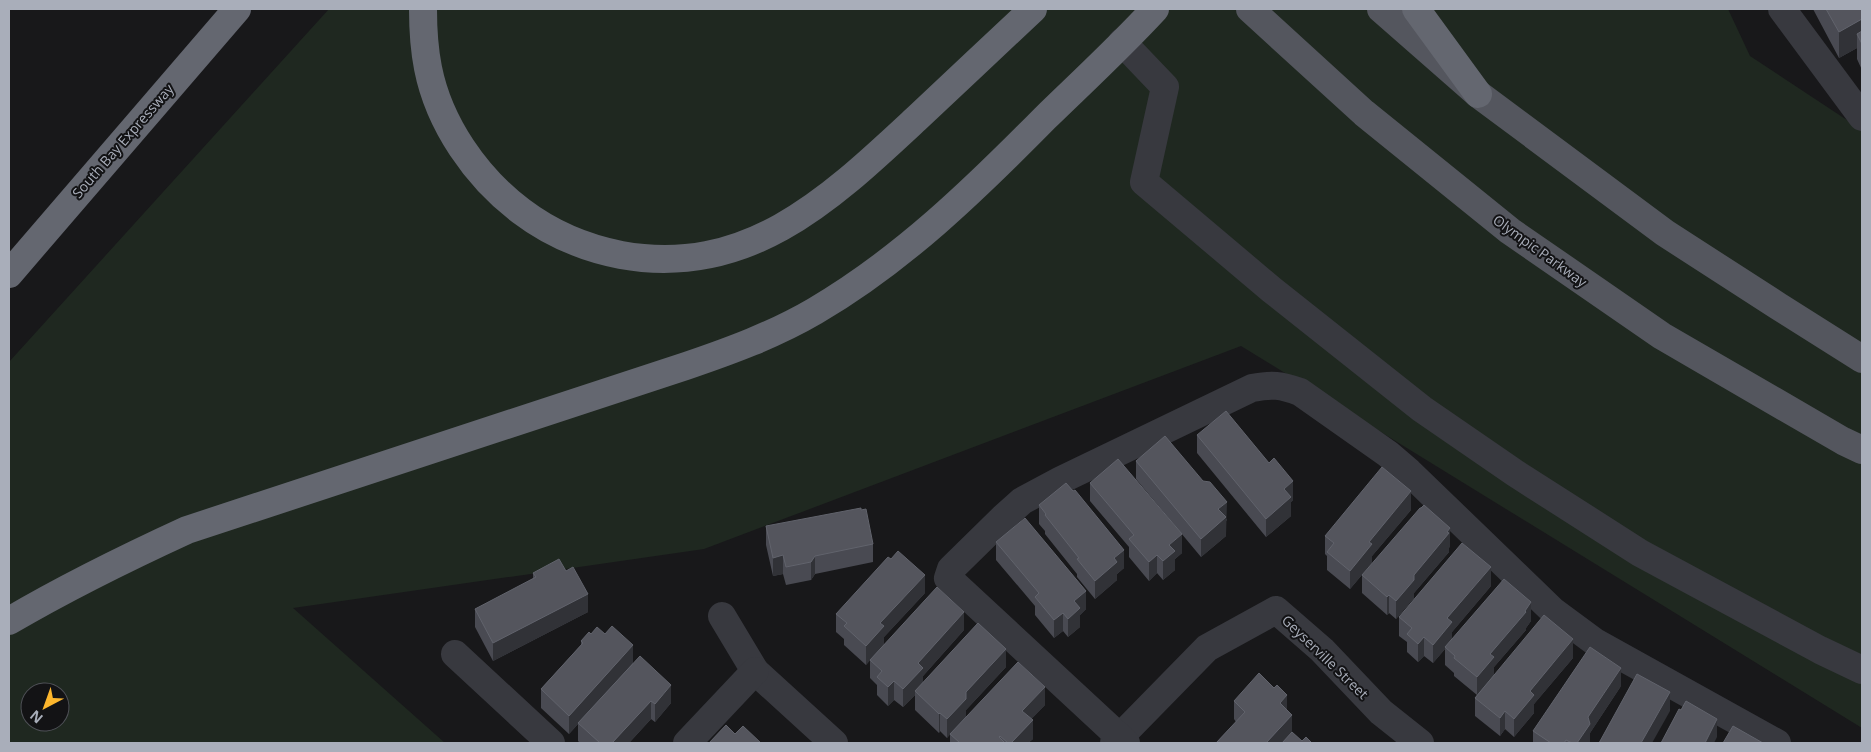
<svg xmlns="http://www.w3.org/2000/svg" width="1871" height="752" font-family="'Open Sans',sans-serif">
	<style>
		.green { fill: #1f2820; fill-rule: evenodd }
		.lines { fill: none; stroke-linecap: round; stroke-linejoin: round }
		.minor { stroke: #38393f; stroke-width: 28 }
		.major { stroke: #54565e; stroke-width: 28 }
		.highway { stroke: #646770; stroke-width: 28 }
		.wall { fill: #494a52 }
		.shaded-wall { fill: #313237 }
		.building { fill: #54555d; stroke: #61636c }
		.labels { text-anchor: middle; stroke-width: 4; stroke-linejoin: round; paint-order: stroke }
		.street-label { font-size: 14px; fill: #a9aeba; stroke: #131315 }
	</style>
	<rect width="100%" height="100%" fill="#18181a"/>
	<!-- green -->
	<path class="green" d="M329,9H1728L1750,56L1862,130V728L1241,346L704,549L293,608L445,743H9V362ZM30,692H60V722H30Z"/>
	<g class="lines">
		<!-- minor -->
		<g class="minor">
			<polyline points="1782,9 1862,117"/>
			<polyline points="1122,42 1165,87 1144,182 1272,290 1422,409 1515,473 1640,553 1820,650 1862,670"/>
			<polyline points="722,616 755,671 834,743"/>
			<polyline points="455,654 551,743"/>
			<polyline points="687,743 755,671"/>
			<polyline points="1114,743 1207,648 1276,610 1322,650 1381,712 1420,743"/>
			<path d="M1126,743L948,578L951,569L1003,518L1022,501L1061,480L1252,388C1272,384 1281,385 1300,392L1388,454L1409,472L1553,611L1595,642L1777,743"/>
		</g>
		<!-- major -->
		<g class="major">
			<polyline points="1250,9 1364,113 1510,231 1662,336 1843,441 1862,450"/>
			<polyline points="1381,9 1478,94 1665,233 1778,306 1862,359"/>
		</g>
		<!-- highway -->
		<g class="highway">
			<path d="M423,9C423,29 424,48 428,68C439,124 476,177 521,211C550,233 585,248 621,255C748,278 830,199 916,119C955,82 994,46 1033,9"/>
			<polyline points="1416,9 1478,94"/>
			<polyline points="9,274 237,9"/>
			<path d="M9,621C67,587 126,558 187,530L686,366C730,351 774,335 815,311C902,260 974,190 1045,118C1082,82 1120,47 1155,9"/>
		</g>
	</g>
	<!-- wall -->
	<g class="wall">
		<polygon points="1813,9 1862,9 1862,70 1857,59 1857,48 1839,58"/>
		<polygon points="1197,435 1269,463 1293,500 1291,502 1291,516 1266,537 1197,453"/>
		<polygon points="1136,461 1203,481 1227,520 1226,521 1226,536 1201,557 1136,479"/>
		<polygon points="1090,483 1182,553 1175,559 1175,570 1163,580 1157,573 1149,581 1129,557 1129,547 1090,501"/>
		<polygon points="1039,505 1124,568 1117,574 1117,580 1095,599 1077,577 1077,574 1045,534 1045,531 1039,524"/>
		<polygon points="1411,510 1372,556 1372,563 1350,589 1327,570 1327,556 1325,554 1325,536"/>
		<polygon points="766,526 873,544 873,562 815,574 811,580 786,585 783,574 773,576 766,545"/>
		<polygon points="996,542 1086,609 1080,615 1080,627 1068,637 1063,631 1054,638 1035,615 1035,606 996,560"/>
		<polygon points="1450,546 1449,548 1449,552 1414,593 1414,598 1396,619 1389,613 1387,615 1362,593 1362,575"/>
		<polygon points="566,571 588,612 493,661 475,627 475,609 533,579 533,573"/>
		<polygon points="1491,586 1452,632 1452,639 1531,621 1526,628 1526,630 1494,667 1494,675 1573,658 1534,704 1534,713 1514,737 1505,729 1500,736 1475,716 1475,698 1477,695 1454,676 1454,673 1445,665 1445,649 1433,663 1424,656 1418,662 1407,652 1407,642 1399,636 1399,617"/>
		<polygon points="925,593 884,637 884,644 964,630 923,676 923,682 1006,667 966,710 966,717 1045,705 1031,719 1033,739 1028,743 950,743 950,734 947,738 940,731 939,733 915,710 915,695 903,707 894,700 888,706 877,695 877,685 870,678 870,660 866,665 844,645 844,639 836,632 836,614"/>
		<polygon points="581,641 633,663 671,703 655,722 651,719 629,743 580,743 578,741 578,724 569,734 541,708 541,689 581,645"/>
		<polygon points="1621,686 1590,733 1590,742 1589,743 1533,743 1533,731"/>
		<polygon points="1274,688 1287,710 1292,733 1302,741 1312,743 1216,743 1236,722 1234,719 1234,701"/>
	</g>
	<!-- shaded-wall -->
	<g class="shaded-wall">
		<polygon points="1862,19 1862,44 1857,34 1857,48 1839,58 1839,32"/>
		<polygon points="1293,481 1293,500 1291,502 1291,516 1266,537 1266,519 1284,489"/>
		<polygon points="1411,491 1411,510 1372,556 1372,563 1350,589 1350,571 1369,542"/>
		<polygon points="1227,502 1226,536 1201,557 1201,539 1218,509"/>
		<polygon points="1450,528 1450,546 1449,548 1449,552 1414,593 1414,598 1396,619 1396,601 1414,575"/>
		<polygon points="1182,534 1182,553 1175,559 1175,570 1163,580 1163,561 1169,545"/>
		<polygon points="1124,550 1124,568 1117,574 1117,580 1095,599 1095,581 1114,558"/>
		<polygon points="783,555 783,574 773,576 773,558"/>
		<polygon points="1157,555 1157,573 1149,581 1149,562"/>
		<polygon points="815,556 815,574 811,580 811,562"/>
		<polygon points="1491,567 1491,586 1452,632 1452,641 1445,647 1445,649 1433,663 1433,645 1447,618"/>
		<polygon points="925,575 925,593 884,637 884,645 866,665 866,646 880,623"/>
		<polygon points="1086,591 1086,609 1080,615 1080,627 1068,637 1068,619 1074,601"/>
		<polygon points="588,594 588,612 493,661 493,643"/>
		<polygon points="1389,595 1389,613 1387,615 1387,597"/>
		<polygon points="1531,602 1531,621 1526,628 1526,630 1494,667 1494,675 1477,695 1477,677 1490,654"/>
		<polygon points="964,612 964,630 923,676 923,686 915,691 915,695 903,707 903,689 918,663"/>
		<polygon points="1063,613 1063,631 1054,638 1054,620"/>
		<polygon points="1424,637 1424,656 1418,662 1418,644"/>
		<polygon points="1573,639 1573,658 1534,704 1534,713 1514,737 1514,719 1530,691"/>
		<polygon points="633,645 633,663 569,734 569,716"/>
		<polygon points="1006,649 1006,667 966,710 966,717 947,738 947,719 966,692"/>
		<polygon points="1621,668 1621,686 1590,733 1590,742 1589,743 1577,743 1588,717"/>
		<polygon points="894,681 894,700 888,706 888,687"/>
		<polygon points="671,685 671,703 655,722 655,704"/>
		<polygon points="1045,687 1045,705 1022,729 1022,711"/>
		<polygon points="1670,692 1670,711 1652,743 1641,743"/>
		<polygon points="1287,695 1287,713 1280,703"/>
		<polygon points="651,701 651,719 629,743 612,743"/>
		<polygon points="1505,711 1505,729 1500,736 1500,718"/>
		<polygon points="940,713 940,731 939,733 939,714"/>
		<polygon points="1292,715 1292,733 1283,743 1266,743"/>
		<polygon points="1717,719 1717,737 1714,743 1705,743"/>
		<polygon points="1033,720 1033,739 1028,743 1011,743"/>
	</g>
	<!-- building -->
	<g class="building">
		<polygon points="1826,9 1862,9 1862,19 1839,32"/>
		<polygon points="1862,31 1862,44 1857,34"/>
		<polygon points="1226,411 1269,463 1274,458 1293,481 1284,489 1291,497 1266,519 1197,435"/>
		<polygon points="1165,436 1203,481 1210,482 1227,502 1218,509 1226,517 1201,539 1136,461"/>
		<polygon points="1118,459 1182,534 1169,545 1175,551 1163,561 1157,555 1149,562 1129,539 1134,535 1090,483"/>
		<polygon points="1382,467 1411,491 1369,542 1372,544 1350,571 1327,552 1334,543 1325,536"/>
		<polygon points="1066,483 1073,491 1075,490 1124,550 1114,558 1117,562 1095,581 1077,559 1079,558 1045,515 1046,514 1039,505"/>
		<polygon points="1424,505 1450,528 1447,532 1449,533 1414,575 1414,580 1396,601 1389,595 1387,597 1362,575 1420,508 1421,508"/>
		<polygon points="861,508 861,510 866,509 873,544 815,556 811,562 786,567 783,555 773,558 766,526"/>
		<polygon points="1025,518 1086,591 1074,601 1080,608 1068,619 1063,613 1054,620 1035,597 1039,593 996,542"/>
		<polygon points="1462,543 1491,567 1447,618 1452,622 1433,645 1424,637 1418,644 1407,634 1412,628 1399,617"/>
		<polygon points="898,551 925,575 880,623 884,626 866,646 844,626 847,623 836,614 888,557 891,559"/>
		<polygon points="559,559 566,571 573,567 588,594 493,643 475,609 536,577 533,573"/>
		<polygon points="1504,579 1531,602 1525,611 1526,612 1490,654 1494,657 1477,677 1454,658 1455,656 1445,647"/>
		<polygon points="937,587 964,612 918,663 923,668 903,689 894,681 888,687 877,677 882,671 870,660"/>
		<polygon points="1544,615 1573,639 1530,691 1534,695 1514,719 1505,711 1500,718 1475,698"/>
		<polygon points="978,623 1006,649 966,692 966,699 947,719 940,713 939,714 915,691"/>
		<polygon points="612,626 633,645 569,716 541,689 583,643 581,641 589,632 591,634 597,627 605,634"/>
		<polygon points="1590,647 1621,668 1588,717 1590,724 1577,743 1572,743 1566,740 1564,743 1551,743 1533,731"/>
		<polygon points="640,656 671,685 655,704 651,701 612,743 600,743 578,723"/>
		<polygon points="1018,662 1045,687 1022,711 1033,720 1011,743 1008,743 1000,736 999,737 1005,743 960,743 950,734"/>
		<polygon points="1259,673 1274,688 1277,685 1287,695 1280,703 1292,715 1266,743 1216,743 1245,712 1234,701"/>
		<polygon points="1637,674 1670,692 1641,743 1599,743"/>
		<polygon points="1686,701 1717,719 1705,743 1661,743 1679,709 1681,710"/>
		<polygon points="726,725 735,734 743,726 761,743 709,743"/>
		<polygon points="1733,726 1763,743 1723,743"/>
		<polygon points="1292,732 1302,741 1306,737 1312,743 1282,743"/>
	</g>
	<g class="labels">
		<!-- street labels -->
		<g class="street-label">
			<text transform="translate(123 141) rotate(-49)" y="5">South Bay Expressway</text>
			<text transform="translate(1540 251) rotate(36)" y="5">Olympic Parkway</text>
			<text transform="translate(1325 657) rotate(44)" y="5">Geyserville Street</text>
		</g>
	</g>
	<!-- border -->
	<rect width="1871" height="752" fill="none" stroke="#a9aeba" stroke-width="20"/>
	<!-- north arrow -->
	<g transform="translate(45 707) rotate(221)"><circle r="24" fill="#131315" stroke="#4f5157"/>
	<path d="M0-4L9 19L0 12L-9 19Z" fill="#fcb62d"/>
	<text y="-8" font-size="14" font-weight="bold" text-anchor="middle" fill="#a9aeba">N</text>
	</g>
</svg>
